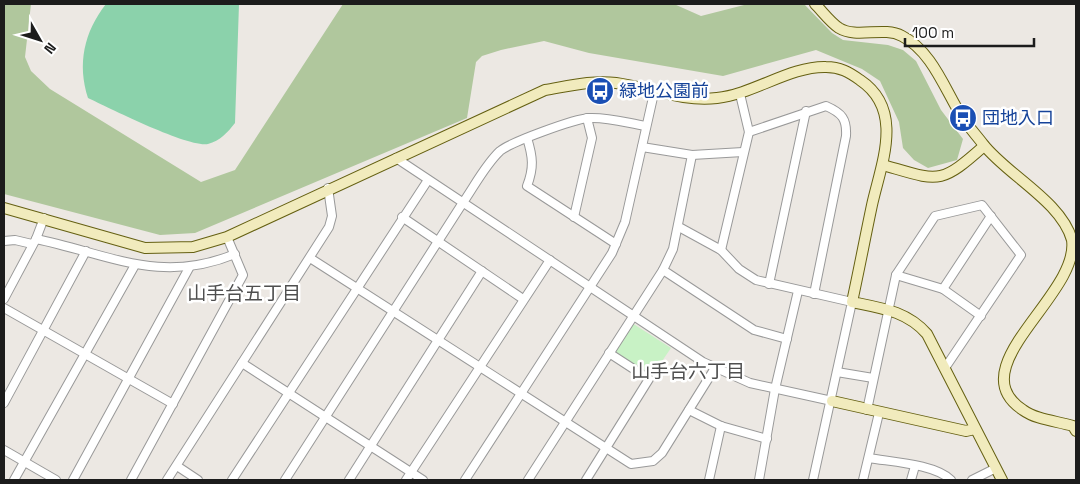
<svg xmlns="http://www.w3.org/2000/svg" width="1080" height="484" font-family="'Space Grotesk','Noto Sans JP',sans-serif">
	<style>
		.forest { fill: #b0c79d }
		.park { fill: #c8f2c5 }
		.pitch { fill: #8bd2ab }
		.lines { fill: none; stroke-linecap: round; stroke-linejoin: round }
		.street-casing { stroke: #999; stroke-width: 10 }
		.secondary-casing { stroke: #656012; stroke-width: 12 }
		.street { stroke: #fff; stroke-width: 8 }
		.secondary { stroke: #f1ebbd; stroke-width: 10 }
		.labels { text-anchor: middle; stroke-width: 5; stroke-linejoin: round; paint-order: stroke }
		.transit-label { font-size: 18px; fill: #164399; stroke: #fff; text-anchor: start }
		.neighbourhood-label { font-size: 19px; fill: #4f4f4f; stroke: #fff }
	</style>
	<rect width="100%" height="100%" fill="#ece8e3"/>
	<!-- forest -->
	<polygon class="forest" points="4,4 31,4 25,57 31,71 50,89 201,182 235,170 343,4 674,4 701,16 748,4 804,4 832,33 843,40 888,45 903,50 916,61 941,110 963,139 957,160 928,168 914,160 903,148 899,122 880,81 862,69 816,50 723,76 589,53 544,41 501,50 482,56 476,62 467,118 195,233 160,235 4,194"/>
	<!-- park -->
	<polygon class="park" points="632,323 671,348 651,377 612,352"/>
	<!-- pitch -->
	<path class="pitch" d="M106,4H239L235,123C228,132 220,141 208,144C189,148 109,108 88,98C77,64 84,32 106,4Z"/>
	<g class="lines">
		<!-- street casing -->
		<g class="street-casing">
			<g id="street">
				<path d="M749,132L826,106C842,113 847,119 846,136L814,294"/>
				<path d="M527,138C533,157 534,168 527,186L616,244"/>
				<polyline points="642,147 692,155 743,152"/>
				<polyline points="396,158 703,362 750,383 832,401"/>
				<polyline points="402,217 523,299"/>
				<polyline points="574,217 592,138 587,118"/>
				<polyline points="679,227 721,250 739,269 756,280 852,302 813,480"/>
				<path d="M36,239C109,254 160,285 235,254"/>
				<polyline points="4,241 15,240 32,244"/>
				<polyline points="721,250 749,132 740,94"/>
				<polyline points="310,258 631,464 653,461 662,453 715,368"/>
				<polyline points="663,270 754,330 787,339"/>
				<polyline points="896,275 943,289 991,216"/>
				<polyline points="769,284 806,111"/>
				<polyline points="943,289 981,316"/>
				<polyline points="4,299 36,239 44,218"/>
				<polyline points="4,308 173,404"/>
				<polyline points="242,363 423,480"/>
				<polyline points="837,372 873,378"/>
				<polyline points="4,403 86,251"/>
				<polyline points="689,410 721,426 767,439"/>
				<polyline points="867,410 896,275 935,216 982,205 1021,255 945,368"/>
				<polyline points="4,450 56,480"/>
				<path d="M869,458C892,462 935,464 951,480"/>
				<polyline points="177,466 198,480"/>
				<polyline points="14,480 135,265"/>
				<polyline points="73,480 189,268"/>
				<polyline points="131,480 243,275 227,237"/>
				<polyline points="167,480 329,227 332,216 328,188"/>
				<polyline points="232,480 428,180"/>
				<path d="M285,480L462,204C474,187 485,165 500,151C511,142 574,119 589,118C609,117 627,123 646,126"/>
				<polyline points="349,480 482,271"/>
				<polyline points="406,480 550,260"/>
				<polyline points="465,480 612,253 625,222 654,93"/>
				<polyline points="528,480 663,270 673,249 692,155"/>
				<polyline points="586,480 649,379 609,353"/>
				<polyline points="709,480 721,426"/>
				<polyline points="759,480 775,389 798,291"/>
				<polyline points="863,480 879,413"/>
				<polyline points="911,480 915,466"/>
				<polyline points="972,480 996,468"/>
			</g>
		</g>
		<!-- secondary casing -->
		<g class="secondary-casing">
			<g id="secondary">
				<path d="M815,4C823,12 830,22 839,28C857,39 883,26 902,36C932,51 945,90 962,117C968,126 976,135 983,144C1007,175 1061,201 1072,240C1080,295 958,367 1023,410C1037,420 1057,421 1073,426L1076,431"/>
				<path d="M883,165C939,181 939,186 984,146"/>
				<path d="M4,208L145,248L193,247L227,237L545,90C569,86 593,80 616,83C651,88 682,102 717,98C754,94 790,66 826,67C840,67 849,72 860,80C905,110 881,164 872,205C865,238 859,270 852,302C881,308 907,311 927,334L1002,480"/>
				<polyline points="832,401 966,431 975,429"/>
			</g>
		</g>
		<!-- street -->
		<use href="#street" class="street"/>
		<!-- secondary -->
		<use href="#secondary" class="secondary"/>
	</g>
	<!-- icons -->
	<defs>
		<g id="bus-disc" transform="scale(1.4375)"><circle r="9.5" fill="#1a4fb4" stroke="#fff"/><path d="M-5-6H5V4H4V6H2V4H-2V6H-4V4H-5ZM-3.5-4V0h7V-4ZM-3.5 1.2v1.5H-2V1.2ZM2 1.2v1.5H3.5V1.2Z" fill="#fff"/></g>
	</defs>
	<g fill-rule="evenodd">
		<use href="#bus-disc" x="600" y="91"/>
		<use href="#bus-disc" x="963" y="118"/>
	</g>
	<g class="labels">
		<!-- transit labels -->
		<g class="transit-label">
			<text x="619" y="97">緑地公園前</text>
			<text x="982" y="124">団地入口</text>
		</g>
		<!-- neighbourhood labels -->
		<g class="neighbourhood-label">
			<text x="244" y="300">山手台五丁目</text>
			<text x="688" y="378">山手台六丁目</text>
		</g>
	</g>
	<!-- border -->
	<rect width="1080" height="484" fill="none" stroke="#1c1c1c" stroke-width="10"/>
	<!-- north arrow -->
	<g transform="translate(40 40) rotate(129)" stroke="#ffffff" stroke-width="4" paint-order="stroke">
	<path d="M0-4L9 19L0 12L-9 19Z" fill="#1c1c1c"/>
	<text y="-8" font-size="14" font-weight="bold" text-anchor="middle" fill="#1c1c1c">N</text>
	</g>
	<!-- scale -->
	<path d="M905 38v8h129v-8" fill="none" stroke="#1c1c1c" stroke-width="2.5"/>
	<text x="912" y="38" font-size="15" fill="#1c1c1c" stroke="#ffffff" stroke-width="4" paint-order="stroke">100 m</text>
</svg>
